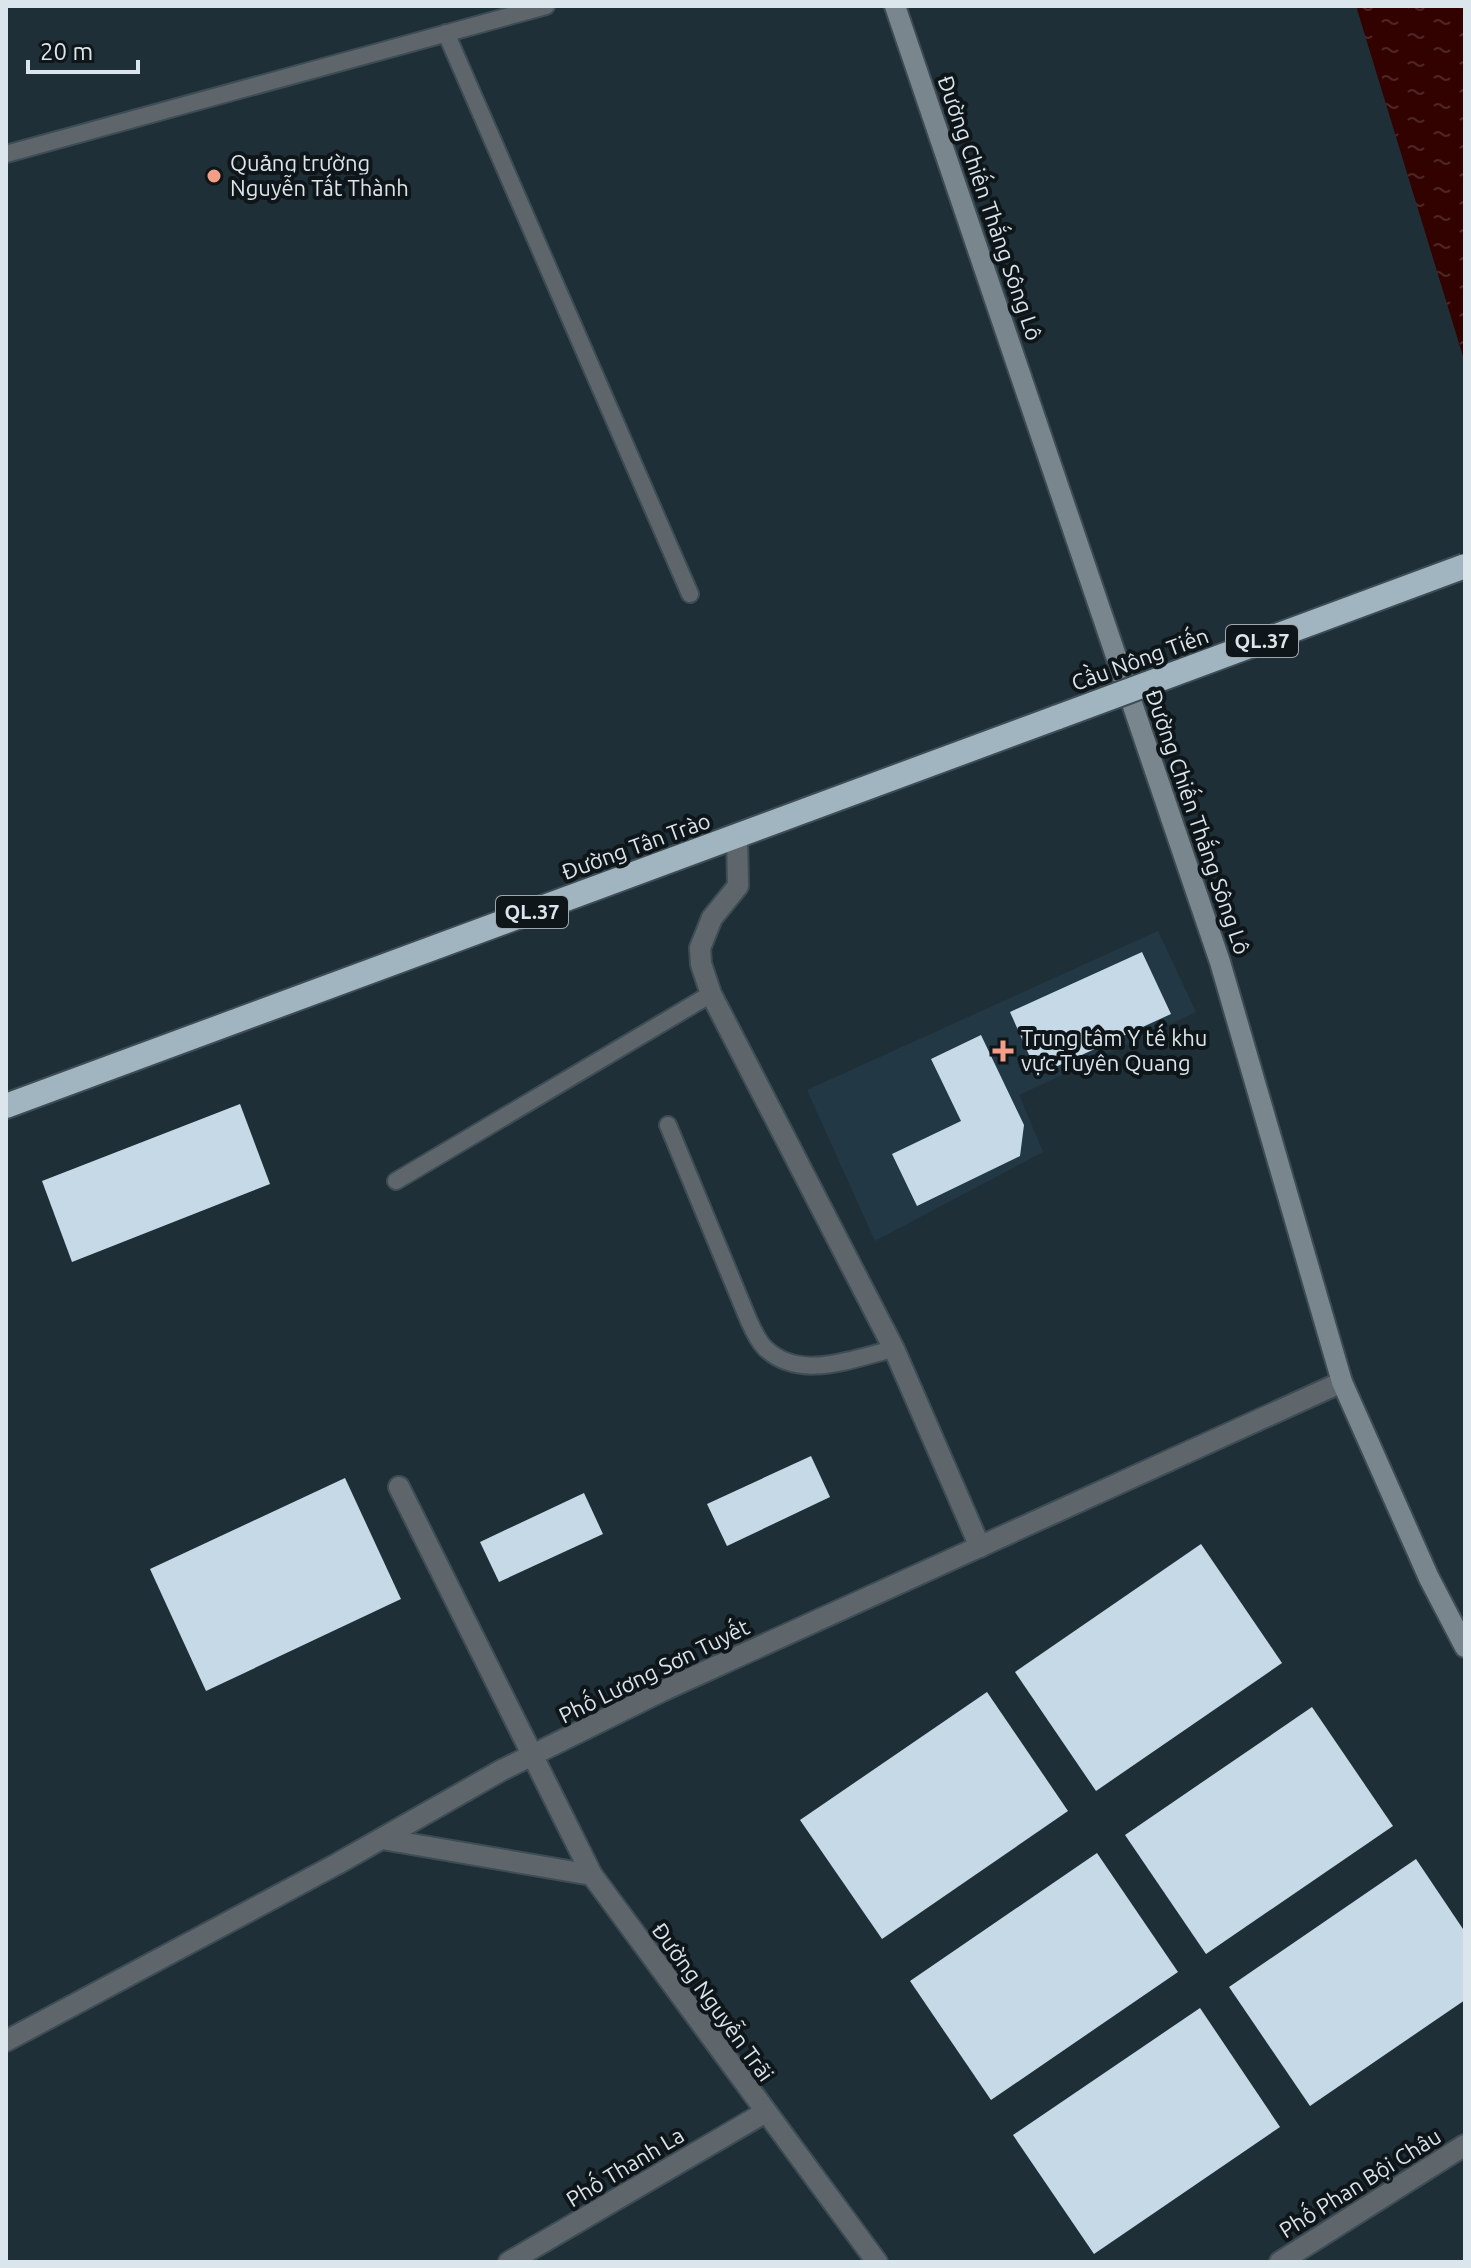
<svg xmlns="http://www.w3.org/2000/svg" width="1471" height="2268" font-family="Ubuntu,sans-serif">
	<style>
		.built { fill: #223945 }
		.water { fill: url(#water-ripples) }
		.building { fill: #c5dae6 }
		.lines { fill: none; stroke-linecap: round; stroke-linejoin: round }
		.lane-casing { stroke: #3d4c55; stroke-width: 20 }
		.street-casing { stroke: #3d4c55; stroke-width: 24 }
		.secondary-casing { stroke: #3d4c55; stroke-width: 24 }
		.highway-casing { stroke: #3d4c55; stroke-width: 28 }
		.lane { stroke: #5e666b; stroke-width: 16 }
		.street { stroke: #5e666b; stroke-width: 20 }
		.secondary { stroke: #79868d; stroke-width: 20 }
		.highway { stroke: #a1b5c0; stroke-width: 24 }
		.highway-bridge-casing { stroke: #3d4c55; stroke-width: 28; stroke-linecap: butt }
		.highway-bridge { stroke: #a1b5c0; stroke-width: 24 }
		.poi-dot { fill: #f49e88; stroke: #0f161a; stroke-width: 3 }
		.labels { text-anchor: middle; stroke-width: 8; stroke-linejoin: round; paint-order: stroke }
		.shield { fill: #0f161a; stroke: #9ea7ad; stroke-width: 2 }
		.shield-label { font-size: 20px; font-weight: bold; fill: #dbe5ec }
		.poi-label { font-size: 22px; fill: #dbe5ec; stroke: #0f161a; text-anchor: start }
		.street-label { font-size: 22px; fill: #dbe5ec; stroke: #0f161a }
	</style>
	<defs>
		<pattern id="water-ripples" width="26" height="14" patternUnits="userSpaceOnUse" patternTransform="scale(2)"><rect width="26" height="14" fill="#310200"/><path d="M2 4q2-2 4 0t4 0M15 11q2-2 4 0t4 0" fill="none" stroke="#4e2725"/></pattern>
	</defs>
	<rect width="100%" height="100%" fill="#1f2f38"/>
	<!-- built -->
	<polygon class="built" points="1158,931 1196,1012 1019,1095 1043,1152 875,1241 807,1090"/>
	<!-- water -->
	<polygon class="water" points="1356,6 1465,6 1465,363"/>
	<!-- building -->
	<g class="building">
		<polygon points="1142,952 1171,1014 1038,1075 1010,1012"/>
		<polygon points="981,1035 1024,1125 1020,1156 917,1206 892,1154 961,1121 931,1059"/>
		<polygon points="240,1104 270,1184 72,1262 42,1181"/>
		<polygon points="811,1456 830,1497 727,1546 707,1504"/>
		<polygon points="345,1478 401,1599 206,1691 150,1569"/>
		<polygon points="584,1493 603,1534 499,1582 480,1542"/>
		<polygon points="1201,1544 1282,1663 1096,1791 1015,1672"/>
		<polygon points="987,1692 1068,1811 882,1939 800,1820"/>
		<polygon points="1312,1707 1393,1826 1206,1954 1125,1835"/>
		<polygon points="1097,1853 1178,1972 991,2100 910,1981"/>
		<polygon points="1416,1859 1465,1932 1465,2000 1310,2106 1229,1987"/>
		<polygon points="1200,2008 1280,2127 1094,2254 1013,2135"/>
	</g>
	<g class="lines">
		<!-- lane casing -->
		<g class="lane-casing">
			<g id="lane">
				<polyline points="446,33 690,594"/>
				<polyline points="6,154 546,6"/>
				<path d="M668,1125L749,1321C753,1330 758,1341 765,1348C800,1382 853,1358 894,1349"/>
				<polyline points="396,1181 711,994"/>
			</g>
		</g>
		<!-- street casing -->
		<g class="street-casing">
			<g id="street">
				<polyline points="737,836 738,886 712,918 700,948 701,964 711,994 894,1349 980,1547"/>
				<polyline points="399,1487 592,1875 877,2262"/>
				<polyline points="382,1839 592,1875"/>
				<polyline points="6,2041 337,1864 502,1770 662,1691 1342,1382"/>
				<polyline points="509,2262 764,2113"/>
				<polyline points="1280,2262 1465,2145"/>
			</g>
		</g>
		<!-- secondary casing -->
		<g class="secondary-casing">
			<polyline id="secondary" points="895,6 1220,962 1342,1382 1429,1578 1465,1647"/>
		</g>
		<!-- highway casing -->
		<g class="highway-casing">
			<polyline id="highway" points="6,1106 1058,717"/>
		</g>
		<!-- lane -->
		<use href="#lane" class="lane"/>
		<!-- street -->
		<use href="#street" class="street"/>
		<!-- secondary -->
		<use href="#secondary" class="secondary"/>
		<!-- highway -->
		<use href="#highway" class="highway"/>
		<!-- highway-bridge casing -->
		<g class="highway-bridge-casing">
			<polyline id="highway-bridge" points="1058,717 1465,566"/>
		</g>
		<!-- highway-bridge -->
		<use href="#highway-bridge" class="highway-bridge"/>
	</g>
	<!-- markers -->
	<g class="poi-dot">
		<circle cx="214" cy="176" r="8"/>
		<path d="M999 1039h8v8h8v8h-8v8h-8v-8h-8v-8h8z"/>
	</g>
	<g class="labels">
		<!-- shield labels -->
		<g class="shield">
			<rect x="1226" y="625" width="72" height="32" rx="6"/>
			<rect x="496" y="896" width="72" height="32" rx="6"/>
		</g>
		<g class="shield-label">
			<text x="1262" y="648">QL.37</text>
			<text x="532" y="919">QL.37</text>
		</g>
		<!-- poi labels -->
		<g class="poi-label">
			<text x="230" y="171">Quảng trường<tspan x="230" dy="25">Nguyễn Tất Thành</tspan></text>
			<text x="1021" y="1046">Trung tâm Y tế khu<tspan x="1021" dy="25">vực Tuyên Quang</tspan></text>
		</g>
		<!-- street labels -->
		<g class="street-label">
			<text transform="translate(990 208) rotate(71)" y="8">Đường Chiến Thắng Sông Lô</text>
			<text transform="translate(1140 659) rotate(-20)" y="8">Cầu Nông Tiến</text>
			<text transform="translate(1198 822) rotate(71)" y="8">Đường Chiến Thắng Sông Lô</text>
			<text transform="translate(636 846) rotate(-20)" y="8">Đường Tân Trào</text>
			<text transform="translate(654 1671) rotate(-26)" y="8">Phố Lương Sơn Tuyết</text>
			<text transform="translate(713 2002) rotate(54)" y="8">Đường Nguyễn Trãi</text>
			<text transform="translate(625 2167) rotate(-31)" y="8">Phố Thanh La</text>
			<text transform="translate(1360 2183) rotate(-32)" y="8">Phố Phan Bội Châu</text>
		</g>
	</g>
	<!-- border -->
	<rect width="1471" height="2268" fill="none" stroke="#dbe5ec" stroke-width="16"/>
	<!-- scale -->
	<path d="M28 60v12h110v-12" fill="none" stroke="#dbe5ec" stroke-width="4"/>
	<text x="40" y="60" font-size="24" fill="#dbe5ec" stroke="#0f161a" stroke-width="6" paint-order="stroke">20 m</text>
</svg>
